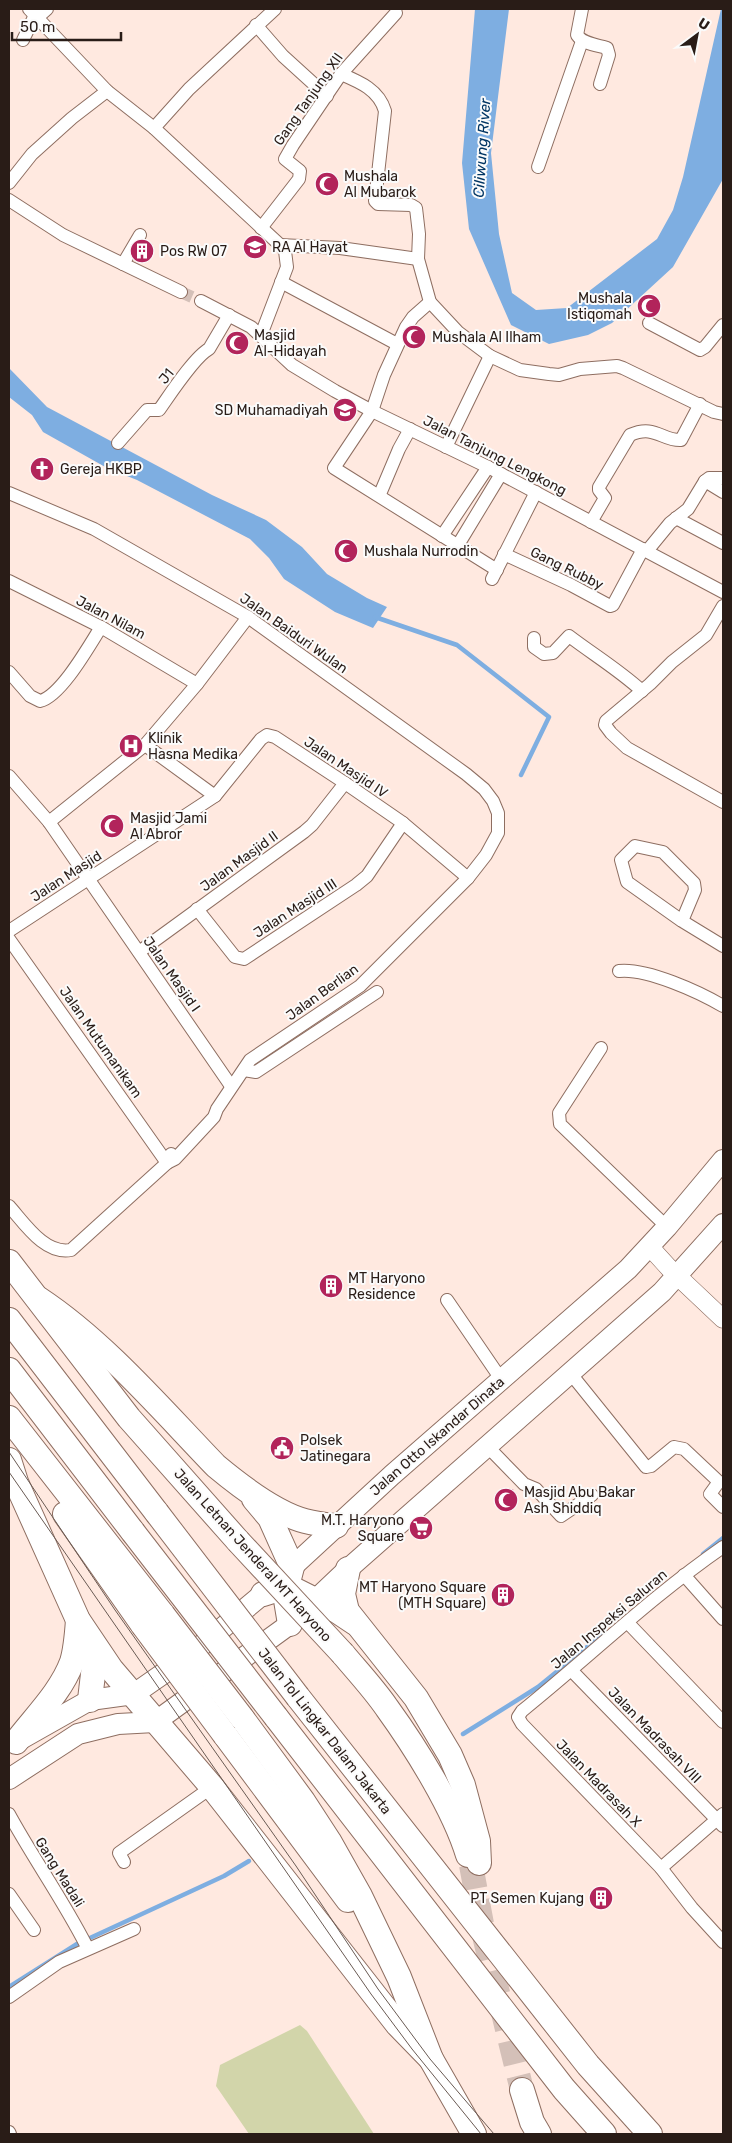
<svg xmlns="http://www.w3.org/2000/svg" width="732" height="2143" font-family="Rubik,sans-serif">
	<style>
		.green { fill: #d2d5aa }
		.water { fill: #7eaee1 }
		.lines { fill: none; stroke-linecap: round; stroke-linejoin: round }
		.stream { stroke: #7eaee1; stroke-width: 4.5 }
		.street-tunnel { stroke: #d4c0b8; stroke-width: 12; stroke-dasharray: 12 6; stroke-linecap: butt }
		.highway-tunnel { stroke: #d4c0b8; stroke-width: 24; stroke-dasharray: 24 12; stroke-linecap: butt }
		.street-casing { stroke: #8e6e61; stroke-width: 14 }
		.secondary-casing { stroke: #8e6e61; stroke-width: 19 }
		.primary-casing { stroke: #8e6e61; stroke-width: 22 }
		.highway-casing { stroke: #8e6e61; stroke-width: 26 }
		.street { stroke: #fff; stroke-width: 12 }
		.secondary { stroke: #fff; stroke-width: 18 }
		.primary { stroke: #fff; stroke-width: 20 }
		.highway { stroke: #fff; stroke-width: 24 }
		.tram { stroke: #6a5b54; stroke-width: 1 }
		.highway-bridge-casing { stroke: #8e6e61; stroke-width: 26; stroke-linecap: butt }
		.highway-bridge { stroke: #fff; stroke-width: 24 }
		.labels { text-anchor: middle; stroke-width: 4; stroke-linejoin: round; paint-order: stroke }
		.street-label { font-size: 14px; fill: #291c17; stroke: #fbfbfb }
		.poi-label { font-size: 14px; fill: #291c17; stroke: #fbfbfb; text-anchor: start }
		.water-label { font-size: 15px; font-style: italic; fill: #003563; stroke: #fbfbfb }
	</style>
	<rect width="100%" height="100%" fill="#ffe9e0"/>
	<!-- green -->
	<polygon class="green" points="300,2025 307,2031 374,2134 249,2134 216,2086 220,2065"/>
	<!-- water -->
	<g class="water">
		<polygon points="475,9 509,9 491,153 499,234 512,293 536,310 567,308 657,239 673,210 683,177 721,9 723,9 723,179 673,267 612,323 588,335 549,344 511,325 469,229 462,163"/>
		<polygon points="9,368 47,407 212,495 266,520 302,547 327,574 367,598 387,607 373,628 335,612 284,579 269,558 250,539 137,480 107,468 43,432 32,415 9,397"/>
	</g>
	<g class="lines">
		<!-- stream -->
		<g class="stream">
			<polyline points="375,617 457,645 549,717 521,775"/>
			<polyline points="703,1554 723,1538"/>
			<polyline points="463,1734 538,1687 603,1634"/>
			<polyline points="9,1987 77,1944 224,1876 249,1861"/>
		</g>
		<!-- street-tunnel -->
		<polyline class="street-tunnel" points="181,292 201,301"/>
		<!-- highway-tunnel -->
		<polyline class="highway-tunnel" points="471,1865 485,1940 522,2090"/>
		<!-- street casing -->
		<g class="street-casing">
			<g id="street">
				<polyline points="29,9 107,91 154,128 280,245 285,251 287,267 261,335"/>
				<path d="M582,9L577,35C583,44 597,45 607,48L609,55L600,84"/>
				<polyline points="38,17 47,9"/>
				<polyline points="256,25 283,56 327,96"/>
				<polyline points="23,40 35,15"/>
				<path d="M341,74C360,82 379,90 385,111L375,201L378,204L411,205L416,208L419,234L418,259L430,302L458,332L490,356L520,370L549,374L559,375L580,369L617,366L623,368L714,412L723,414"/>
				<polyline points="154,128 189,89 275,9"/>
				<polyline points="538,167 582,41"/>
				<polyline points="9,183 32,154 72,118 107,91"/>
				<polyline points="9,200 63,235 181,292"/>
				<polyline points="261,228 299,179 300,171 285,159 293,145 341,74 396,13"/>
				<polyline points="280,245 340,248 418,259"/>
				<polyline points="123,264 140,235"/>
				<polyline points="281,282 397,344"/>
				<polyline points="201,301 251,327 292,365 335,391 372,411 488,467 723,592"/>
				<polyline points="430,302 413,317 406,327 384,375 372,411 334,468 497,570"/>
				<polyline points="649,323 700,350 705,347 723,325"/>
				<path d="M118,443L147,410H159C169,396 195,356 209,349L229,315"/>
				<polyline points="446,447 490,356"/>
				<polyline points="705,481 723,492"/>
				<polyline points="9,493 94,529 248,617 466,774 484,789 493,801 498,813 498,833 486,855 468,878 360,986 250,1060 217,1109 214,1117 175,1159 169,1162"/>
				<polyline points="381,496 380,494 399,449 410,429"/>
				<polyline points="676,518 723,543"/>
				<path d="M591,522L605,498L599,490V487L630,435C655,424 662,441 681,440L700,404"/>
				<polyline points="442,536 488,467"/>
				<polyline points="458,545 501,474"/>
				<polyline points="647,551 670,523 688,509 705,481 709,478 723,478"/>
				<polyline points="504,554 571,585 610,606 613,605 643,549"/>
				<polyline points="492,579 536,492"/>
				<polyline points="9,581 101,627 197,684"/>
				<polyline points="723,606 706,635 672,662 650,684 606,721 605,725 611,733 627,748 723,802"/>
				<path d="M534,638V647L544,654L553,653L569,636C594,655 619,670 642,691"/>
				<path d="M9,672L30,696L40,701C61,696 89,646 101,627"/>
				<polyline points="145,745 215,796"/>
				<polyline points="9,776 49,822 231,1086"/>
				<polyline points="49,822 145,745 197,684 248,617"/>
				<polyline points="197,909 235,957 244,959 356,885 367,876 403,823"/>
				<polyline points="682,921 695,890 694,883 663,852 635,846 621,860 627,882 682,921 723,946"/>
				<polyline points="9,931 215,796 261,739 267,735 275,737 345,783 403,823 468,878"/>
				<polyline points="9,939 167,1163"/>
				<polyline points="139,952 304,832 312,825 345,783"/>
				<path d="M619,971C647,968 699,992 723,1006"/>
				<polyline points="601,1048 559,1113 560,1124 667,1227"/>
				<polyline points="244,1070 256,1072 377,992"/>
				<path d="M9,1206C25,1224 45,1255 71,1250L167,1163L171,1154"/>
				<polyline points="447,1300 501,1379"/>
				<polyline points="571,1374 646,1467 651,1466 674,1447 684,1449 718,1481 718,1483 710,1494 723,1507"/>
				<polyline points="488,1447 524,1484 536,1489 561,1516 592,1495"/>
				<path d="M723,1547C652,1596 589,1657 522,1711L518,1717L522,1724L661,1868L692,1908L723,1942"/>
				<polyline points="684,1575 723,1619"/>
				<polyline points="628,1623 723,1722"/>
				<polyline points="572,1671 723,1826"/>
				<path d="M9,1814C33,1858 63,1900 86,1945"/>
				<polyline points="124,1862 119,1853 212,1787"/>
				<polyline points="661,1868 723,1814"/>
				<polyline points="9,1894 34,1930"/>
				<polyline points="9,1997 59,1962 134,1929"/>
				<polyline points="9,2132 10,2134"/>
			</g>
		</g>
		<!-- secondary casing -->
		<g class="secondary-casing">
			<polyline id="secondary" points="649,1246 669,1268 723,1319"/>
		</g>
		<!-- primary casing -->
		<g class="primary-casing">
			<g id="primary">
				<polyline points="21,1739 90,1700 134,1694 190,1655 263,1594 392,1475 628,1269 667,1227 723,1160"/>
				<polyline points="9,1779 78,1734 118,1724 155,1722 290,1624 348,1569 662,1292 723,1224"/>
			</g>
		</g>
		<!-- highway casing -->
		<g class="highway-casing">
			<g id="highway">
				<polyline points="9,1262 129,1418 238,1541"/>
				<path d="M39,1299C104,1342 161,1409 216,1466C240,1486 275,1513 305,1521C316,1524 326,1525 336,1526"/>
				<polyline points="9,1320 157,1513"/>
				<polyline points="9,1370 133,1532"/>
				<polyline points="9,1418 163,1615"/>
				<polyline points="9,1460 16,1482 78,1620 111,1669 212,1787 398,2025 431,2059"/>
				<polyline points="254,1499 270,1518 292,1567 285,1594 290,1624"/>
				<polyline points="65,1514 143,1625"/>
				<polyline points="348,1569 343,1594 347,1611 416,1698 450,1755 463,1785 478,1841 479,1863"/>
				<polyline points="263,1594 285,1587 291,1588 337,1611 355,1623"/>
				<path d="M343,1654C358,1672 374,1689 387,1708C416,1748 454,1809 468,1855"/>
				<polyline points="298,1697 588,2065 650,2134"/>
				<polyline points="90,1700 96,1648"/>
				<polyline points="276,1717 564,2089 604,2134"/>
				<polyline points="242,1718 303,1801 329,1841 360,1896 399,1977 431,2059 474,2134"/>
				<polyline points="225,1735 348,1900"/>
				<path d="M16,1742C35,1717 61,1692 72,1662C76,1649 77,1634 78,1620"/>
				<polyline points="522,2090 532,2122 539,2134"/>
			</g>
		</g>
		<!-- street -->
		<use href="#street" class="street"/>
		<!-- secondary -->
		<use href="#secondary" class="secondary"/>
		<!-- primary -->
		<use href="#primary" class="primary"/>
		<!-- highway -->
		<use href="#highway" class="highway"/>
		<!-- tram -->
		<g class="tram">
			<polyline points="9,1452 115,1610 296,1866 378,1989 430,2059 494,2134"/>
			<polyline points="9,1472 371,1994 412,2049 481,2134"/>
		</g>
		<!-- highway-bridge casing -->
		<g class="highway-bridge-casing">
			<g id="highway-bridge">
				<polyline points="157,1513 298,1697"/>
				<polyline points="133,1532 276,1717"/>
				<polyline points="238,1541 343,1654"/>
				<polyline points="163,1615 242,1718"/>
				<polyline points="143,1625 225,1735"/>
			</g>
		</g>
		<!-- highway-bridge -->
		<use href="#highway-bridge" class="highway-bridge"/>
	</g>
	<!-- icons -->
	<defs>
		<g id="mosque-disc" transform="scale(1.25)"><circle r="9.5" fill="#b2245b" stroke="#fbfbfb"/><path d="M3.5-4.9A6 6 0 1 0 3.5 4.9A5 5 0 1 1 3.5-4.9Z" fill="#fff"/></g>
		<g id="school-disc" transform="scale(1.25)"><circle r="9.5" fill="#b2245b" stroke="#fbfbfb"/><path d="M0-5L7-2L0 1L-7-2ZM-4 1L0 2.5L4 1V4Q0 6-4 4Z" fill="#fff"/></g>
		<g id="building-disc" transform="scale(1.25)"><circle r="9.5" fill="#b2245b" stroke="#fbfbfb"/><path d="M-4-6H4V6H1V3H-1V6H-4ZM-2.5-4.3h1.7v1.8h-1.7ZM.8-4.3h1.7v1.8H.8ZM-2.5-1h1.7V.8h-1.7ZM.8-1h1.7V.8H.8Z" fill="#fff"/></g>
		<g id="church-disc" transform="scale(1.25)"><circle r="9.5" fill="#b2245b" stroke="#fbfbfb"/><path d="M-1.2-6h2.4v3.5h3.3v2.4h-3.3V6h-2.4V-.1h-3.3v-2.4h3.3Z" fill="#fff"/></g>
		<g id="hospital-disc" transform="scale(1.25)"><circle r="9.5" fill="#b2245b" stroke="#fbfbfb"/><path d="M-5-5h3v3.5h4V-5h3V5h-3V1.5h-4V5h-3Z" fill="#fff"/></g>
		<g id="civic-disc" transform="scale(1.25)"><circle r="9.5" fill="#b2245b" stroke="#fbfbfb"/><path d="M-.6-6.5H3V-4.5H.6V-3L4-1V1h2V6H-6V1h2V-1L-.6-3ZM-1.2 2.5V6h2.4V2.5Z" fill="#fff"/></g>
		<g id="supermarket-disc" transform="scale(1.25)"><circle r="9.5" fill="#b2245b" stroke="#fbfbfb"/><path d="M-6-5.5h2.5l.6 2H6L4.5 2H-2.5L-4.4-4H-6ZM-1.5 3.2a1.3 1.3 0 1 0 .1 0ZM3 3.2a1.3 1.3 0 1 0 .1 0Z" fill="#fff"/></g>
	</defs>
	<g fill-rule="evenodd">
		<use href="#mosque-disc" x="327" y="184"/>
		<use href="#school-disc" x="255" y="247"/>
		<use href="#building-disc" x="142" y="251"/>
		<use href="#mosque-disc" x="649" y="306"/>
		<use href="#mosque-disc" x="414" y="337"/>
		<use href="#mosque-disc" x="237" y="343"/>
		<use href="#school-disc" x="345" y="410"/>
		<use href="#church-disc" x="42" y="469"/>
		<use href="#mosque-disc" x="346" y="551"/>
		<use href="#hospital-disc" x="131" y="746"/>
		<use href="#mosque-disc" x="112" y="826"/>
		<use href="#building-disc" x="331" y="1286"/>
		<use href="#civic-disc" x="282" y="1448"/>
		<use href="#mosque-disc" x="506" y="1500"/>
		<use href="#supermarket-disc" x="421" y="1528"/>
		<use href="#building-disc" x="503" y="1595"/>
		<use href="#building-disc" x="601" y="1898"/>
	</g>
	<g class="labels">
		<!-- street labels -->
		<g class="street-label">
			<text transform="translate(308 99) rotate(-55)" y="5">Gang Tanjung XII</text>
			<text transform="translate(166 376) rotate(-51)" y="5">J1</text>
			<text transform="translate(495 455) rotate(27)" y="5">Jalan Tanjung Lengkong</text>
			<text transform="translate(567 568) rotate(26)" y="5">Gang Rubby</text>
			<text transform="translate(111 617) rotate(28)" y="5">Jalan Nilam</text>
			<text transform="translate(294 633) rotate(35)" y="5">Jalan Baiduri Wulan</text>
			<text transform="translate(346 767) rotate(34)" y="5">Jalan Masjid IV</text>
			<text transform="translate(239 861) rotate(-36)" y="5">Jalan Masjid II</text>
			<text transform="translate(66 876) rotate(-33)" y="5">Jalan Masjid</text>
			<text transform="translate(295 908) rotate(-33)" y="5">Jalan Masjid III</text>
			<text transform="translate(172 974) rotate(55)" y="5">Jalan Masjid I</text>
			<text transform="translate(322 992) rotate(-36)" y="5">Jalan Berlian</text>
			<text transform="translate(101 1042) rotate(55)" y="5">Jalan Mutumanikam</text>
			<text transform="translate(437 1436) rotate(-41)" y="5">Jalan Otto Iskandar Dinata</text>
			<text transform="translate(253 1555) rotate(48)" y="5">Jalan Letnan Jenderal MT Haryono</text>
			<text transform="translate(609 1619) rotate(-40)" y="5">Jalan Inspeksi Saluran</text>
			<text transform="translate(325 1731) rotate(52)" y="5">Jalan Tol Lingkar Dalam Jakarta</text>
			<text transform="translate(655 1735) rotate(46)" y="5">Jalan Madrasah VIII</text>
			<text transform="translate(599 1783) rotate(46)" y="5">Jalan Madrasah X</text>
			<text transform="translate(60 1872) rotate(58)" y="5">Gang Madali</text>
		</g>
		<!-- poi labels -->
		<g class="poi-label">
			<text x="344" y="181">Mushala<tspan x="344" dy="16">Al Mubarok</tspan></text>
			<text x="272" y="252">RA Al Hayat</text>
			<text x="160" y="256">Pos RW 07</text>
			<text x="632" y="303" text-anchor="end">Mushala<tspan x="632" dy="16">Istiqomah</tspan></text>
			<text x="254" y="340">Masjid<tspan x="254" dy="16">Al-Hidayah</tspan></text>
			<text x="432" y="342">Mushala Al Ilham</text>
			<text x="328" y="415" text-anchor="end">SD Muhamadiyah</text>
			<text x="60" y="474">Gereja HKBP</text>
			<text x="364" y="556">Mushala Nurrodin</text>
			<text x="148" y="743">Klinik<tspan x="148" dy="16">Hasna Medika</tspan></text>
			<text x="130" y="823">Masjid Jami<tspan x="130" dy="16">Al Abror</tspan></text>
			<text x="348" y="1283">MT Haryono<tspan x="348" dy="16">Residence</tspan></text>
			<text x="300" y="1445">Polsek<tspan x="300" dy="16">Jatinegara</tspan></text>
			<text x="524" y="1497">Masjid Abu Bakar<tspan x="524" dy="16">Ash Shiddiq</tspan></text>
			<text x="404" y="1525" text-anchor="end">M.T. Haryono<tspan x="404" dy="16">Square</tspan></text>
			<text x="486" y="1592" text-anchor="end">MT Haryono Square<tspan x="486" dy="16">(MTH Square)</tspan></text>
			<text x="584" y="1903" text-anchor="end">PT Semen Kujang</text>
		</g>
		<!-- water labels -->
		<g class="water-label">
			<text transform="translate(482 148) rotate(-86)" y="5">Ciliwung River</text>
		</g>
	</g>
	<!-- border -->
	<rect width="732" height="2143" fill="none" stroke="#291c17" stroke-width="20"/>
	<!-- north arrow -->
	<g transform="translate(697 35) rotate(32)" stroke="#fbfbfb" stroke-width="4" paint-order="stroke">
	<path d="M0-4L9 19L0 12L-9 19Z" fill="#291c17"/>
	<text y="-8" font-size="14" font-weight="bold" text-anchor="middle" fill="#291c17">U</text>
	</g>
	<!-- scale -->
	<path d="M12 32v8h109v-8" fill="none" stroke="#291c17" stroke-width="2.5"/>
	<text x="20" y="32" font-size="15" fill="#291c17" stroke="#fbfbfb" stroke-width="4" paint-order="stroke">50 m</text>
</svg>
